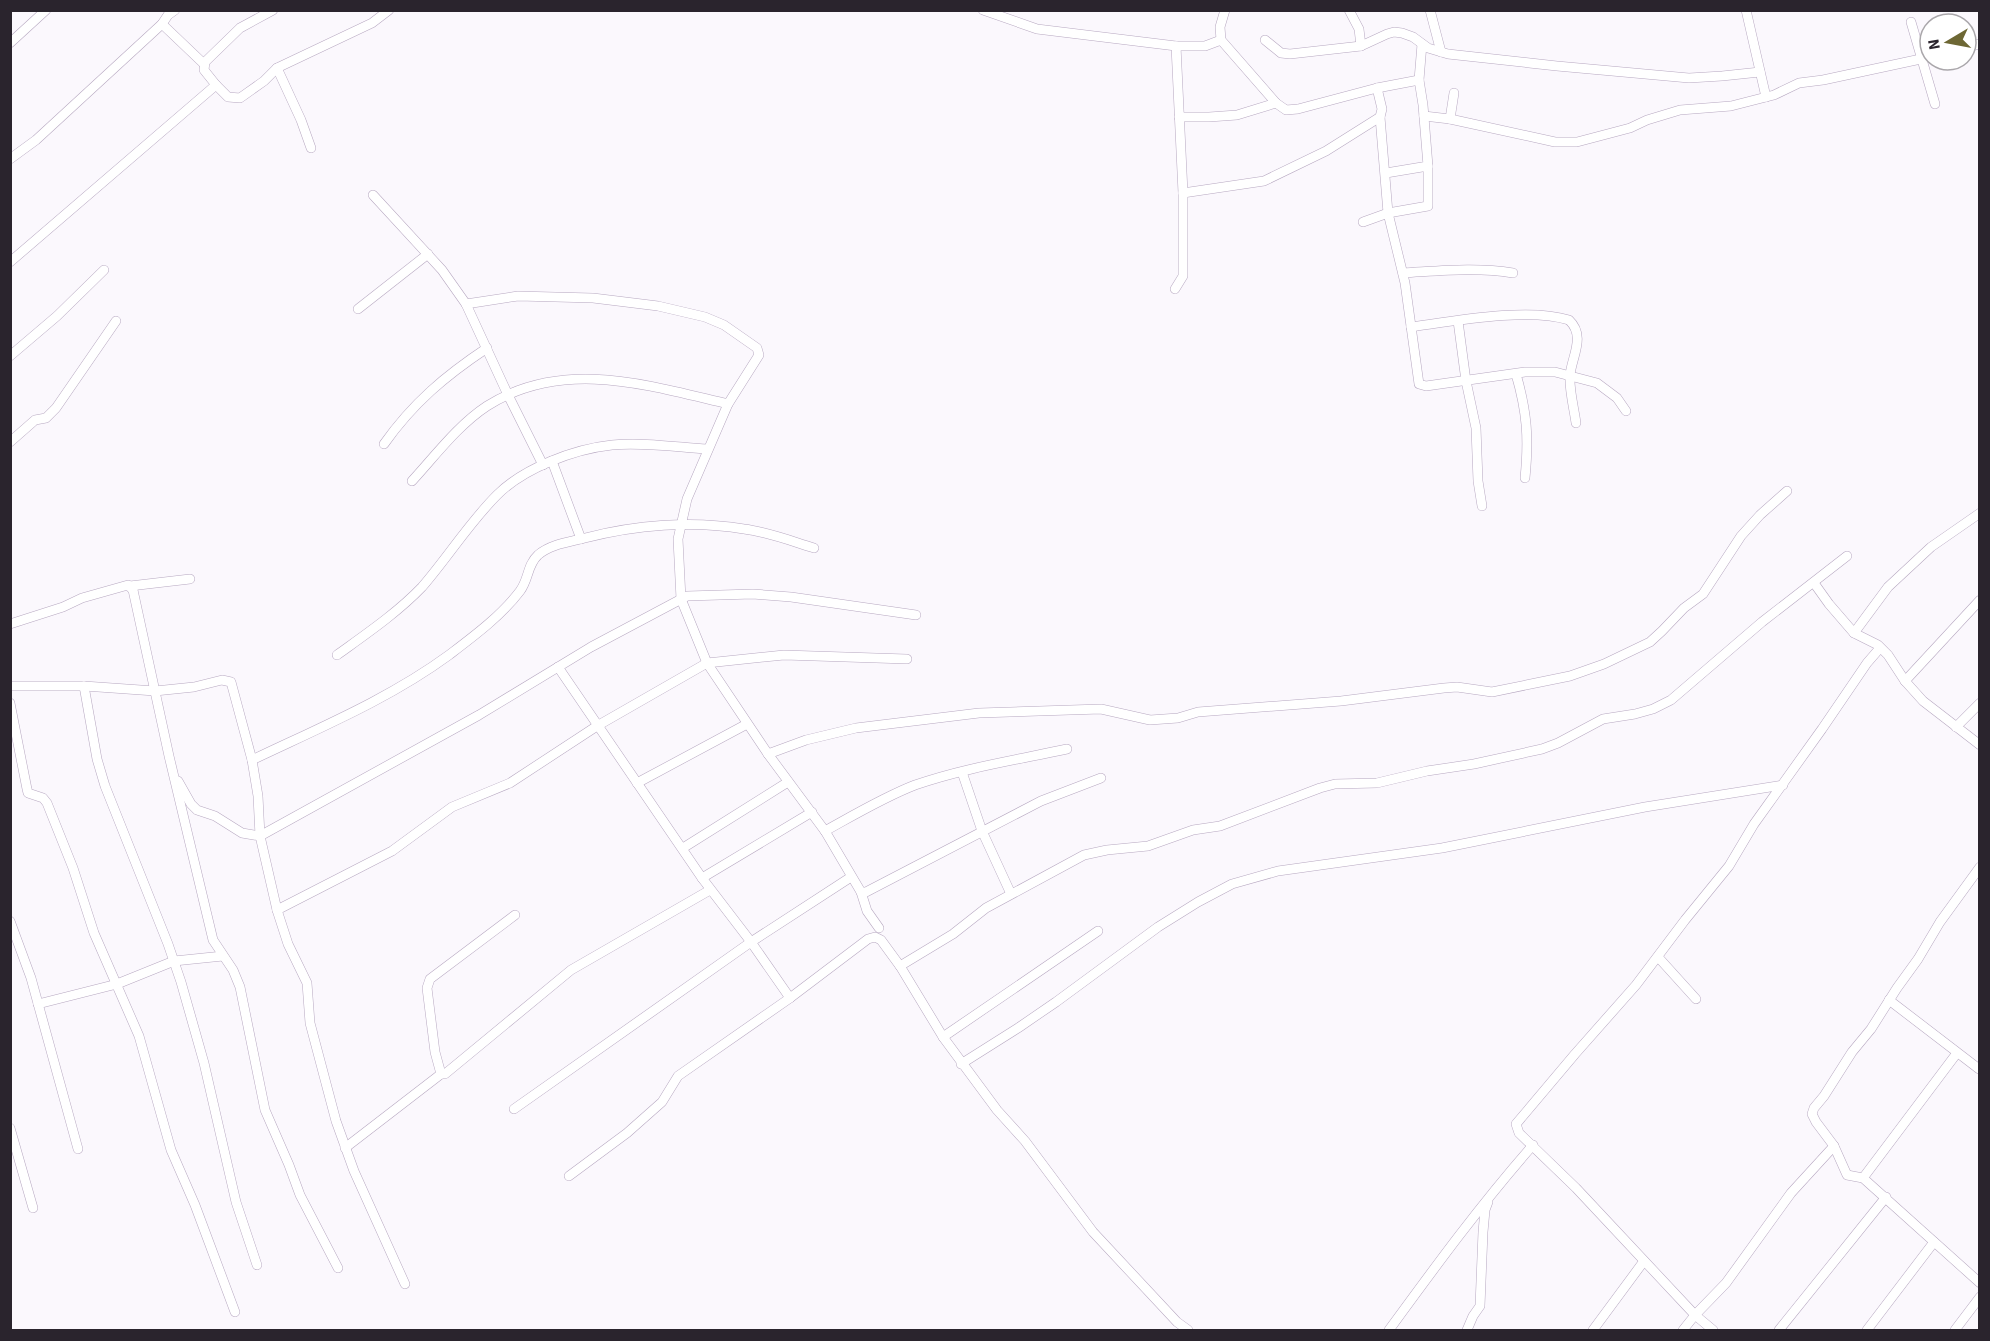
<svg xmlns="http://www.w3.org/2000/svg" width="1990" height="1341" font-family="'Source Sans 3',sans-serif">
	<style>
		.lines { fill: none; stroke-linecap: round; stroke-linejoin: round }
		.minor-casing { stroke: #b7a8c1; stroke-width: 10 }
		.minor { stroke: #fff; stroke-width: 9 }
	</style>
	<rect width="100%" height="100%" fill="#fbf8fd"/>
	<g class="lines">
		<!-- minor casing -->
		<g class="minor-casing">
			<g id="minor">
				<polyline points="983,10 1037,29 1176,46 1205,46 1221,40"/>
				<polyline points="1225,10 1220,27 1221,40 1276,103 1286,110 1298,109 1377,88 1419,80"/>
				<polyline points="1349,10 1359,29 1361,46"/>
				<polyline points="1430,10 1441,52"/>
				<polyline points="1746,10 1766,97"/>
				<polyline points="1911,22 1935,104"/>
				<polyline points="162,24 204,64"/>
				<polyline points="1265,40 1281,53 1290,54 1361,46 1387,34 1394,32 1402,33 1413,37 1428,48 1448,54 1557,66 1689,78 1722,76 1760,72"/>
				<polyline points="10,43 46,10"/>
				<polyline points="1966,47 1980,44"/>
				<polyline points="277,68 301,120 311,148"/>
				<polyline points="216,85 204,70 205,62 240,28 273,10"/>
				<polyline points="1377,88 1382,109 1380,117 1388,213 1405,283 1419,384 1426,386 1525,372 1555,372 1597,383 1617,398 1626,411"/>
				<polyline points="1454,93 1450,119 1555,142 1577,142 1630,128 1647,120 1680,110 1731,106 1774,95 1799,83 1823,80 1930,57"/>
				<polyline points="1424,116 1450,119"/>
				<polyline points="1179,117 1209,117 1237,115 1276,103"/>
				<polyline points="10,159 36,140 162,24 168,15 175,10"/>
				<polyline points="1386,173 1428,166 1423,105 1419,80 1422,44"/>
				<polyline points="1183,193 1264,181 1326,151 1380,117"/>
				<polyline points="373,195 442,270 466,304 508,395 543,465"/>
				<polyline points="1363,222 1388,213 1428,206 1428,166"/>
				<polyline points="10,262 216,85 228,97 240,98 264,81 277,68 372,23 389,10"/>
				<path d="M1403,273C1440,271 1476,267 1513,273"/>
				<polyline points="1175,289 1183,276 1183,193 1176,46"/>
				<polyline points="466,304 518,296 593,298 658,306 705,317 724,325 757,348 759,355 728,404 687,499 678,539 681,599 707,663 768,754 825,831 861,892 866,892 1041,801 1101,778"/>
				<polyline points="358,309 428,254"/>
				<polyline points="1458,321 1466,381 1476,428 1478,481 1482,506"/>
				<path d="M1411,327C1454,321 1529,307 1569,320C1586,336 1572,356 1570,375C1569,390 1574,408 1576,423"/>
				<polyline points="10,356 57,316 104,270"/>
				<path d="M1516,374C1527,412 1529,438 1525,478"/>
				<polyline points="10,442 35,420 46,418 56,408 116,321"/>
				<path d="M384,444C413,403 445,376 487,348"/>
				<polyline points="552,461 581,539"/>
				<path d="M412,481C435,456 458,425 487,406C563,358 647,385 728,404"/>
				<polyline points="1814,583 1829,604 1854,633 1878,645 1888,655 1905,681 1923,701 1980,745"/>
				<polyline points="130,586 190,579"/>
				<polyline points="10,624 63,607 82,598 128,585 133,590 169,756 213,940 233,970 240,987 265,1110 289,1165 300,1195 338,1268"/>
				<polyline points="1854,633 1888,587 1931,547 1980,513"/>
				<path d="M337,655C366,634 397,613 422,587C448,557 469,523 497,495C524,468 574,449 612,445C643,442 676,447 707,449"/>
				<polyline points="558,667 702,878 751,942 790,998"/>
				<polyline points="1905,681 1980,600"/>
				<polyline points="10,686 84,686 155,691 194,687 222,680 231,682 252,760 258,796 260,836 277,910 288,944 307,983 310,1023 336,1121 354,1171 405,1284"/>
				<polyline points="84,686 97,759 105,786 168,944 181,982 204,1063 236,1202 257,1265"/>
				<polyline points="10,703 27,789 28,793 43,798 47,803 73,868 94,933 139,1036 171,1150 195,1205 235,1312"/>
				<polyline points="1956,727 1980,703"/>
				<polyline points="768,754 806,740 856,728 979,713 1101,709 1150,720 1178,718 1198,712 1341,701 1444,688 1457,687 1492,692 1570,676 1604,664 1650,642 1662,631 1684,608 1703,594 1741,536 1760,515 1787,491"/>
				<path d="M252,760C319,728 389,699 449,655C474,636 501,616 520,591C529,579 527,565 538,555C551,544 570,542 585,538C635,525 692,520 744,529C768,532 791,541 814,548"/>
				<polyline points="962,772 982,831 1011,894"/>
				<polyline points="178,781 191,804 197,810 215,816 242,833 260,836 479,715 591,647 687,596 753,594 791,597 916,615"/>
				<polyline points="637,783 747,724"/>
				<path d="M825,831C854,815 884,797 915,785C964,768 1016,760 1067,749"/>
				<polyline points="683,848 788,782"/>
				<polyline points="1980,867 1940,922 1918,959 1897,988 1871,1029 1852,1052 1824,1096 1814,1108 1812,1114 1816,1122 1834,1146 1847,1175 1863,1178 1980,1283"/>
				<polyline points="702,878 812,812"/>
				<polyline points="861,892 867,911 879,928"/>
				<polyline points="277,910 392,851 452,807 510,783 597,726 707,663 784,655 907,659"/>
				<polyline points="515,915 430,979 427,988 435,1052 441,1074 445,1074 571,970 710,890"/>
				<polyline points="10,921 31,978 78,1149"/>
				<polyline points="1658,957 1696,999"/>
				<polyline points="900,966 953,934 986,908 1084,855 1107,850 1148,846 1193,830 1220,826 1320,788 1335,784 1377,783 1427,771 1474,764 1542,749 1558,743 1603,719 1635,714 1653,709 1671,700 1762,622 1847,556"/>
				<polyline points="1889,1000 1979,1069"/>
				<polyline points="38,1004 117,984 174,961 223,956"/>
				<polyline points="943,1037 1098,931"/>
				<polyline points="961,1064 1018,1028 1056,1002 1158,927 1198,902 1232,884 1278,871 1442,848 1645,807 1783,785"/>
				<polyline points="514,1109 751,942 851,877"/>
				<polyline points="10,1128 33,1208"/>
				<polyline points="345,1148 441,1074"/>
				<polyline points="569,1176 627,1133 662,1102 678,1076 790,998 868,939 875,937 881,940 900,966 943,1037 997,1110 1025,1141 1093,1232 1177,1322 1188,1330"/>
				<polyline points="1863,1178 1957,1053"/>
				<path d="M1389,1330C1435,1267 1481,1204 1533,1145"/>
				<polyline points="1467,1330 1473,1316 1480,1306 1483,1232 1485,1210 1488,1202"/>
				<polyline points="1593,1330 1644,1261"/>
				<polyline points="1683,1330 1695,1315 1726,1283 1791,1193 1834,1146"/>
				<polyline points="1713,1330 1695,1315 1576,1188 1519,1133 1516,1124 1575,1054 1636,985 1685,920 1729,866 1754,824 1822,729 1867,663 1880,648"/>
				<polyline points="1779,1330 1886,1197"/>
				<polyline points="1867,1330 1934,1242"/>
				<polyline points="1955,1330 1980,1297"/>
			</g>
		</g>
		<!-- minor -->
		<use href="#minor" class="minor"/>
	</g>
	<!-- border -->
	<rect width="1990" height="1341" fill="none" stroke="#2a242d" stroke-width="24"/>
	<!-- north arrow -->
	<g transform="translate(1948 42) rotate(260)"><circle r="28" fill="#ffffff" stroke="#aaa7ab" stroke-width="1.5"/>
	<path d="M0-4.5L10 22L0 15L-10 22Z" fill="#6d6734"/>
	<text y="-9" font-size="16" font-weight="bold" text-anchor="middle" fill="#2a242d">N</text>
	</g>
</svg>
